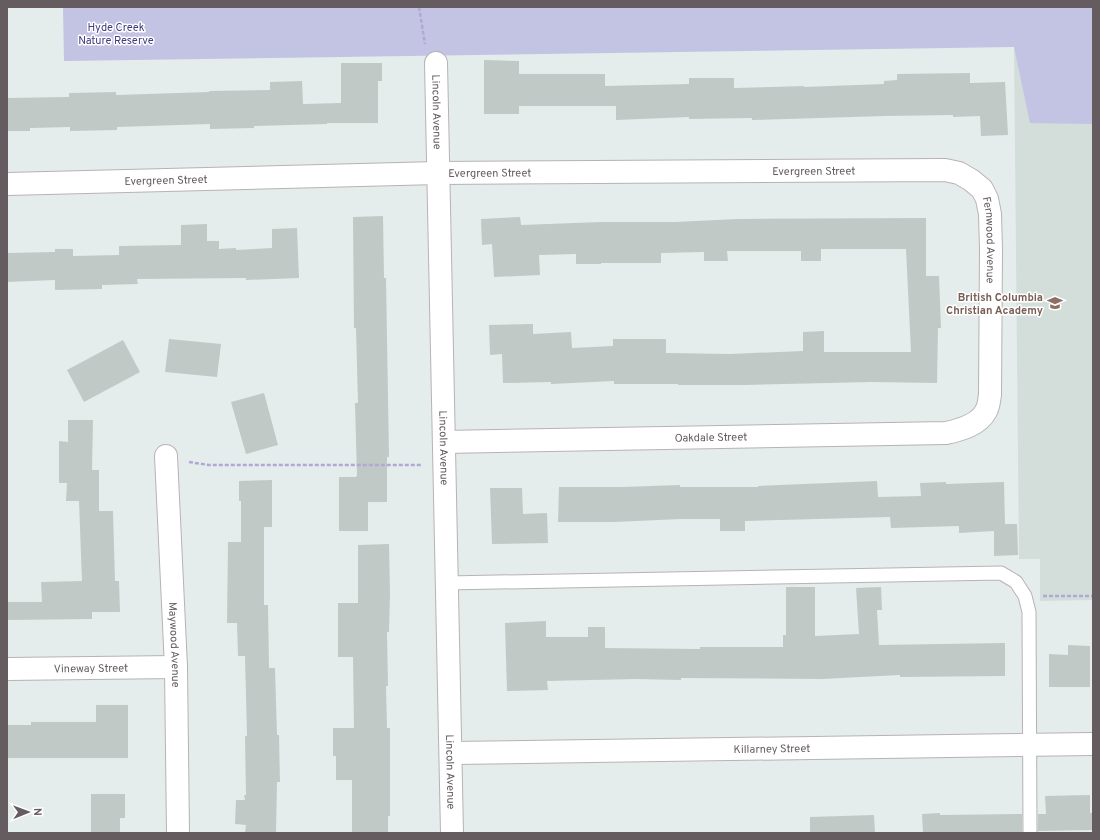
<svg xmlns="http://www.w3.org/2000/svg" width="1100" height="840" font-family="Overpass,sans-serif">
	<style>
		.education { fill: #d3ddda }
		.green { fill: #c3c3e3 }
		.building { fill: #c1c9c6 }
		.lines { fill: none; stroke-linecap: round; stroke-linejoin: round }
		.service-casing { stroke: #b8b2b4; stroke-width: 15 }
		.minor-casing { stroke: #b8b2b4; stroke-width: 24 }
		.path { stroke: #b3a7d4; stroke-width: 2.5; stroke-dasharray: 4 2; stroke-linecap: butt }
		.service { stroke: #fff; stroke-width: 13 }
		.minor { stroke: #fff; stroke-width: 22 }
		.labels { text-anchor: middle; stroke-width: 3; stroke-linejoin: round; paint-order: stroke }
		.park-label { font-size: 11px; fill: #403c82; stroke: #fff }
		.street-label { font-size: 11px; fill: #645c5f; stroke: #fff }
		.education-label { font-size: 11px; font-weight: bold; fill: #785e54; stroke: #fff; text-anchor: end }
	</style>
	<rect width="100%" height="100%" fill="#e4edeb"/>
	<!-- education -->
	<polygon class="education" points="1093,46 1093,600 1040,601 1040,559 1019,559 1014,47"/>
	<!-- green -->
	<polygon class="green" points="63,7 1093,7 1093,124 1030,123 1014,47 64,61"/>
	<!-- building -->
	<g class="building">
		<polygon points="484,60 519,61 519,74 605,74 605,86 689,84 689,78 734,78 734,88 804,86 804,87 884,84 884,81 897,80 897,74 970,73 970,83 1005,82 1008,135 981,136 980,116 953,117 953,115 885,116 752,120 752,118 689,119 689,117 616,120 616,106 519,106 519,114 484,114"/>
		<polygon points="341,63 382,63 382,81 378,81 378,123 327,123 327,124 254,126 254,128 210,129 210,124 117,127 117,130 70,131 70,127 30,128 30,131 7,131 7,98 69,97 69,93 116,92 116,95 209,92 209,91 270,90 270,82 302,81 303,104 341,103"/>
		<polygon points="383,216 384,278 386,278 389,457 387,457 387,502 368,502 368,531 339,531 339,477 356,477 356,476 357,476 355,403 358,403 356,328 354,328 353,217"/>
		<polygon points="520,217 521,225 601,222 675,222 738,219 926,218 926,276 939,276 941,328 938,328 937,383 872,382 744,385 678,385 678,384 614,384 614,381 551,384 551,382 503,383 502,354 490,355 489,325 533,324 533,334 571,332 572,348 613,346 613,339 666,339 666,353 730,354 803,351 803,332 824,331 824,352 911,352 906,249 821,249 821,261 801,261 801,251 727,251 728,261 704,261 704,252 661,253 661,263 601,263 601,264 576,264 576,254 539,255 540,275 494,277 492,244 482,245 481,219"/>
		<polygon points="207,224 207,241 219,241 219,249 236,248 236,250 272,248 272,229 297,228 299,278 246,280 246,278 137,279 138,284 102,285 102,289 55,290 55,280 7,282 7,253 55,252 55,249 73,249 73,256 119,255 119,246 181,245 181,225"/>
		<polygon points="169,339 221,344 217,377 165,372"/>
		<polygon points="123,340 140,372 84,402 67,370"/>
		<polygon points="264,393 278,445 246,454 231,402"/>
		<polygon points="68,420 93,420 92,470 99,470 99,511 113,511 115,581 119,581 120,612 92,612 92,619 7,620 7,602 42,602 41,582 82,581 79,501 66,501 67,483 59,483 59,441 68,442"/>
		<polygon points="272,480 272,527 264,527 264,605 268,605 269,668 275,668 277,735 279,735 280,782 277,782 276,833 245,833 246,825 235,824 236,800 245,800 244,795 246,795 245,736 247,736 245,656 238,656 237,623 227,623 228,542 241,542 241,501 239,501 239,481"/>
		<polygon points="877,481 878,497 921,496 920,483 946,482 946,484 1004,482 1005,524 1017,524 1018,555 994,556 994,531 959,533 959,526 891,528 890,517 745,521 745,531 720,531 720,519 681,519 614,522 558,522 559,487 622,487 680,485 680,487 758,487 758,486"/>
		<polygon points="490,488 522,488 523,514 547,513 548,543 492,544"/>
		<polygon points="389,544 390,594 389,632 387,632 388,686 386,686 387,728 390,728 390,816 388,816 388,833 352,833 352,780 336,780 336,756 333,756 333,728 354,728 353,657 338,657 338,603 358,603 358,545"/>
		<polygon points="786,587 815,587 815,636 859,634 856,588 881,587 882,610 877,610 879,645 1005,643 1005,676 900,677 900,675 822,679 681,678 681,680 636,679 547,681 548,690 507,691 505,623 546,621 546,637 588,637 588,627 605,627 605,648 700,649 700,647 783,647 783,635 786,635"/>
		<polygon points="1068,645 1090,646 1090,687 1049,687 1049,654 1068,655"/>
		<polygon points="96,705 128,705 128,758 7,758 7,725 31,725 31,722 96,722"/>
		<polygon points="91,794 125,794 125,818 120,818 120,833 91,833"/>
		<polygon points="1090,795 1090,813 1093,813 1093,830 1038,831 1038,814 1046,814 1045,796"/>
		<polygon points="940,813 940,815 1022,814 1022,832 1016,832 1016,833 923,833 922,814"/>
		<polygon points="874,815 875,833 810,833 810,817"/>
	</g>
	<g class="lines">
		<!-- service casing -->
		<g class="service-casing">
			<polyline id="service" points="447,583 1001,573 1016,582 1025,596 1029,612 1030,833"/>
		</g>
		<!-- minor casing -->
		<g class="minor-casing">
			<g id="minor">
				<path id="s1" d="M436,63L452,833"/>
				<path id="s2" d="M7,184L438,173L945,170L959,173L971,180L982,189L987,199L990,214L991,249L990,395C989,400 989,406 986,411C979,425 960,430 946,433L444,442"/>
				<path id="s3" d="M166,456L176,667L178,833"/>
				<path id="s4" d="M7,669L176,667"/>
				<path id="s5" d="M451,753L1093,744"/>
			</g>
		</g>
		<!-- path -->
		<g class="path">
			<polyline points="419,7 425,44"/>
			<polyline points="189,462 209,465 422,465"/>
			<polyline points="1043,596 1093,596"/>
		</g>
		<!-- service -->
		<use href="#service" class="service"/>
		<!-- minor -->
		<use href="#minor" class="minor"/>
	</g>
	<!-- icons -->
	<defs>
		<g id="school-bare" transform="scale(1.2)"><path d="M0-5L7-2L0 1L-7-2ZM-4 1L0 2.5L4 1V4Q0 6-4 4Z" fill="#8d6e63" stroke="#fff" stroke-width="2.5" paint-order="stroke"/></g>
	</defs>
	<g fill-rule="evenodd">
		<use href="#school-bare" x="1055" y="303"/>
	</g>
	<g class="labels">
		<!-- park labels -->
		<g class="park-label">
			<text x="116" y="31">Hyde Creek<tspan x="116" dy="13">Nature Reserve</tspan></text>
		</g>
		<!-- street labels -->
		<g class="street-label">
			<text dy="4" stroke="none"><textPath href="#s1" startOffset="49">Lincoln Avenue</textPath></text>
			<text dy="4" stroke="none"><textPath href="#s2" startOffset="807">Evergreen Street</textPath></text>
			<text dy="4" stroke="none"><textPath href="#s2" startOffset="483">Evergreen Street</textPath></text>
			<text dy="4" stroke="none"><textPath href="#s2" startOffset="159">Evergreen Street</textPath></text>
			<text dy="4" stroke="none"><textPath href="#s2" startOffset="1033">Fernwood Avenue</textPath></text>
			<text transform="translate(711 437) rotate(-1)" y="4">Oakdale Street</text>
			<text dy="4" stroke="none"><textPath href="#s1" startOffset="385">Lincoln Avenue</textPath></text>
			<text dy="4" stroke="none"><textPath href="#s3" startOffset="189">Maywood Avenue</textPath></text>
			<text dy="4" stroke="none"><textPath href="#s4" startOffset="84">Vineway Street</textPath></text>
			<text dy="4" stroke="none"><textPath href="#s5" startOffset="321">Killarney Street</textPath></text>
			<text dy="4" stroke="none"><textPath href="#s1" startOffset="709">Lincoln Avenue</textPath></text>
		</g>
		<!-- education labels -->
		<g class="education-label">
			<text x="1043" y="301">British Columbia<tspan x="1043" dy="13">Christian Academy</tspan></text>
		</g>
	</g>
	<!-- border -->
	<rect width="1100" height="840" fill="none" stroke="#645c5f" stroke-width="16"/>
	<!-- north arrow -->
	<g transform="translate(28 812) rotate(89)" stroke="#ffffff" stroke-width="3" paint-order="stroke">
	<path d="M0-3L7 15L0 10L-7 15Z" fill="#645c5f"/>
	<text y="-6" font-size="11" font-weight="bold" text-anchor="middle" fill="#645c5f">N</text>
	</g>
</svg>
